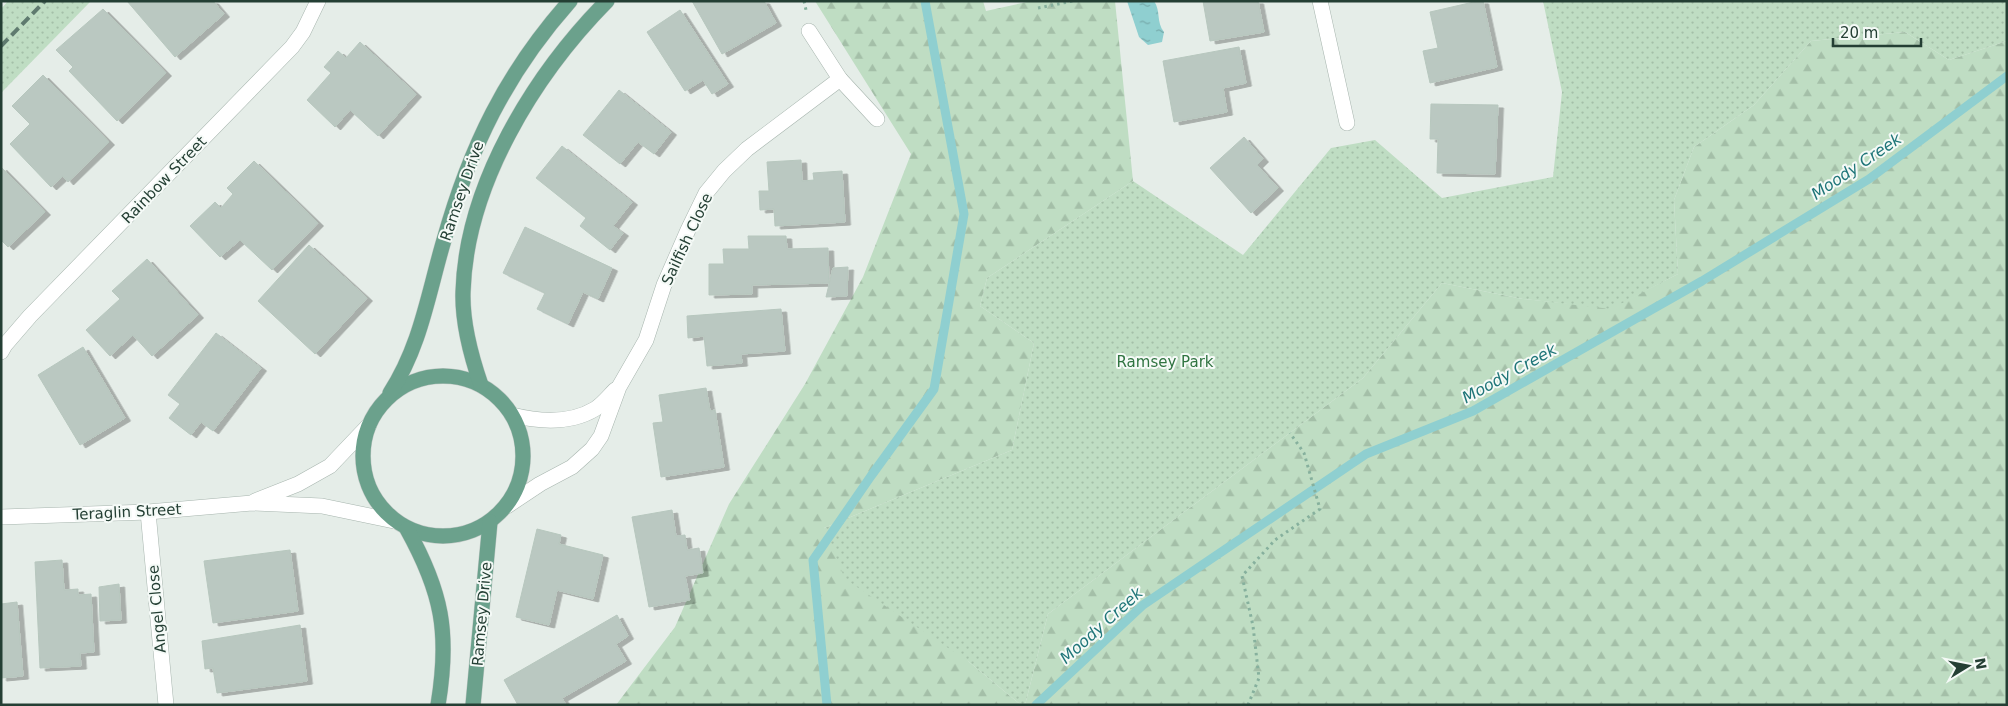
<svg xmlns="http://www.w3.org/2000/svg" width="2008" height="706" font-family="'DejaVu Sans',sans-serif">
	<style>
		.forest { fill: url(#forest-firs) }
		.park { fill: url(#park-dots) }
		.water { fill: url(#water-ripples) }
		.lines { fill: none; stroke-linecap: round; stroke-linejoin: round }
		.stream { stroke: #8fcfd0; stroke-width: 9 }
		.building { fill: #bac8c1; stroke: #b7c7be; filter: url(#shadow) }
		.minor-casing { stroke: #a7b5ae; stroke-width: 16 }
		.major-casing { stroke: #c2c9c6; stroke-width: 16 }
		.path { stroke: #86b09d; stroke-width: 3; stroke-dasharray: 2.5 4; stroke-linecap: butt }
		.minor { stroke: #fff; stroke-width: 15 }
		.major { stroke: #6ba18c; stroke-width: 15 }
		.rail { stroke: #5f7a6f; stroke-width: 4; stroke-dasharray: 10 5; stroke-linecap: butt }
		.labels { text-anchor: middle; stroke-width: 4; stroke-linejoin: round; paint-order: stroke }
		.street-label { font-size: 15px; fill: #243f34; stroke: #f5faf7 }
		.park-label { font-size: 15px; fill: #307441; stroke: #f5faf7 }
		.water-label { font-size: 16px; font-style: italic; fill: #207679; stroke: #f5faf7 }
	</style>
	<defs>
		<pattern id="forest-firs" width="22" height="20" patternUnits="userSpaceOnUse" patternTransform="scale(1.25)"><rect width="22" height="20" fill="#bfddc3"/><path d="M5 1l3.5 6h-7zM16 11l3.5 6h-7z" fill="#a4bfa8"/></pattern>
		<pattern id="park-dots" width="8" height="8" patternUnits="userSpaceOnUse" patternTransform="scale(1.25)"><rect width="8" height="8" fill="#bfddc3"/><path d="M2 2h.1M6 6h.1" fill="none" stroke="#a4bfa8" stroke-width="1.8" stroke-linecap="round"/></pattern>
		<pattern id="water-ripples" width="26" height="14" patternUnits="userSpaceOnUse" patternTransform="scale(1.25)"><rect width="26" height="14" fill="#8fcfd0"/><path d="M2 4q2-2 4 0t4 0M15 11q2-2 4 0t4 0" fill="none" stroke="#75a9aa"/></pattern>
		<filter id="shadow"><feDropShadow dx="5.5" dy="3" stdDeviation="0" flood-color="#0004"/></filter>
	</defs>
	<rect width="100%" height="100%" fill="#e5ede8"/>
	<!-- forest -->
	<g class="forest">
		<polygon points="815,1 983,1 986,11 1031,1 1115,1 1133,181 987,278 980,306 1034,343 1012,450 824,528 969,662 1021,705 616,705 675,627 729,504 805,384 863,277 911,154"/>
		<polygon points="1905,32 1949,60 2007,41 2007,705 1025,705 1048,614 1363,378 1442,283 1523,299 1611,308 1678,274 1674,200 1694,147 1754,105 1811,41"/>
	</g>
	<!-- park -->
	<g class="park">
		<polygon points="8,1 91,1 1,93 1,9"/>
		<polygon points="1543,1 2007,1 2007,41 1949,60 1905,32 1811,41 1754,105 1694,147 1674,200 1678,274 1611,309 1523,299 1442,283 1363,378 1048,614 1025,705 1021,705 969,662 845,579 824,528 1012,450 1034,343 980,306 987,278 1133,181 1243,255 1331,148 1375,140 1442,198 1553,177 1562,92"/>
	</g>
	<!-- water -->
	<path class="water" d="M1127,1H1154C1161,11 1156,22 1164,32L1162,42L1148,45L1139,37Z"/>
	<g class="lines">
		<!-- stream -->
		<g class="stream">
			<polyline points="827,705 813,560 871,476 934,389 964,214 925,1"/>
			<polyline points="1036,705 1143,605 1366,454 1473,411 1702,281 1869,179 2007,76"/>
		</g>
	</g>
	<!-- building -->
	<g class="building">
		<polygon points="127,1 213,1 224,14 175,57"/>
		<polygon points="692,1 764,1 776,23 722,54"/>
		<polygon points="1203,1 1258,1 1264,32 1210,41"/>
		<polygon points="1478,1 1483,1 1497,67 1430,83 1423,51 1438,48 1430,12"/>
		<polygon points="103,9 166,73 117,121 69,71 73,67 56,50"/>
		<polygon points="680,10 728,84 712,94 703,80 685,91 647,32"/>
		<polygon points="360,42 416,94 378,136 350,110 335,127 307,100 331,73 324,67 338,51 346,58"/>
		<polygon points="1239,47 1246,83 1223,88 1227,112 1174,122 1163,61"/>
		<polygon points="43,75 109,142 68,182 63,176 51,187 10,144 30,124 12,106"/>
		<polygon points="619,90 671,132 654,154 638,142 620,164 583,135"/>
		<polygon points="1431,104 1498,105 1495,174 1437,173 1438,139 1430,139"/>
		<polygon points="1244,137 1263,159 1257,165 1278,188 1251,213 1210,168"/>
		<polygon points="562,146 632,202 613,226 623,233 610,250 580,226 586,218 536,178"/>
		<polygon points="801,160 802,181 814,180 813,173 842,171 845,222 775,226 774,209 760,210 759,191 769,191 767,162"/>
		<polygon points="254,161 318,223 272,270 240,240 220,257 190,226 215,202 221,208 233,194 227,188"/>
		<polygon points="1,167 45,212 8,247 1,240"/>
		<polygon points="525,227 612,268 598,299 583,292 568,324 537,309 545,293 503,273"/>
		<polygon points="748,236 786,236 787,249 828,248 829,283 752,285 752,294 709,295 709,264 724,264 723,249 749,249"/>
		<polygon points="309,245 367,298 315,354 258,301"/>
		<polygon points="147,259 198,315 152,356 133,335 110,356 86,330 120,299 112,291"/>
		<polygon points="848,267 847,296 826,297 833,268"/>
		<polygon points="781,309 785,351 741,354 742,363 707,366 704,336 688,338 687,316"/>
		<polygon points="216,333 261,368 213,431 201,422 191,435 169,418 180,404 168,395"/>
		<polygon points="83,347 125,418 80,445 38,375"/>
		<polygon points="706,388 710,411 715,410 724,467 661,477 653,423 663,422 659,395"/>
		<polygon points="672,510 676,536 685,535 687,550 699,548 703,573 685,576 690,600 649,607 632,517"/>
		<polygon points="537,529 561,535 559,544 603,555 593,599 557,590 549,625 516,617"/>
		<polygon points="290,550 298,611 213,623 204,561"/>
		<polygon points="62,560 64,590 78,589 78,595 91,594 94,652 80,653 81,666 40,668 35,562"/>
		<polygon points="119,584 121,620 100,621 99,587"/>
		<polygon points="17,602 23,676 1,678 1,604"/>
		<polygon points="617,615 628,636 616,644 626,661 562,698 566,705 518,705 504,680"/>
		<polygon points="300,625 307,681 217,693 213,668 205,669 202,641"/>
	</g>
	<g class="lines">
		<!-- minor casing -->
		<g class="minor-casing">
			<g id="minor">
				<polyline points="1320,1 1347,123"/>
				<polyline points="840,79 877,119"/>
				<polyline points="1,352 5,345 30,316 292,47 303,32 318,1"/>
				<path d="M512,415C540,422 570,424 595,409C603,404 609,396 615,390"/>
				<polyline points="255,501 298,484 330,466 369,425"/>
				<polyline points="507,506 540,484 572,467 592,449 601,436 619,387 646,340 664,285 688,230 706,193 724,171 747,149 840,79 809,31"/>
				<polyline points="148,512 166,705"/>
				<polyline points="1,517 148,512 252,503 322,506 394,521"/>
			</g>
		</g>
		<!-- major casing -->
		<g class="major-casing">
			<g id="major">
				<circle cx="443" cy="456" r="80"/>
				<path d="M481,385C471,356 462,323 463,292C466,185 534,75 607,1"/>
				<path d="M390,393C421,345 428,294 444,240C470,147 506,73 570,1"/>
				<path d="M407,529C442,592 450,633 438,705"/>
				<polyline points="473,705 490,522"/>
			</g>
		</g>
		<!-- path -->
		<g class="path">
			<polyline points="804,1 806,10"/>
			<polyline points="1038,8 1073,1"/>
			<polyline points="1248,705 1259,678 1253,626 1242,576 1275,540 1320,509 1304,453 1290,433"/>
		</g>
		<!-- minor -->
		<use href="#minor" class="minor"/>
		<!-- major -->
		<use href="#major" class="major"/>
		<!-- rail -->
		<polyline class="rail" points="1,46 45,1"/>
	</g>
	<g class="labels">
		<!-- street labels -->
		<g class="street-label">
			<text transform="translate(164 180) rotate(-46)" y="5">Rainbow Street</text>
			<text transform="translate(462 191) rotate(-71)" y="5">Ramsey Drive</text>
			<text transform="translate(687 239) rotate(-65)" y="5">Sailfish Close</text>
			<text transform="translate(127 512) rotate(-3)" y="5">Teraglin Street</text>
			<text transform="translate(157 609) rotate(-95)" y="5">Angel Close</text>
			<text transform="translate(482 614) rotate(-85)" y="5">Ramsey Drive</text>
		</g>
		<!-- park labels -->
		<g class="park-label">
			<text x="1165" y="367">Ramsey Park</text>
		</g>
		<!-- water labels -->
		<g class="water-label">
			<text transform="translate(1856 166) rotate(-34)" y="6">Moody Creek</text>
			<text transform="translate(1509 373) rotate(-29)" y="6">Moody Creek</text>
			<text transform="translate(1101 625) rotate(-42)" y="6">Moody Creek</text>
		</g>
	</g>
	<!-- border -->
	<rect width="2008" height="706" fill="none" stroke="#243f34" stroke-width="5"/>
	<!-- north arrow -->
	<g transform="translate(1968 666) rotate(80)" stroke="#f5faf7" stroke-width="4" paint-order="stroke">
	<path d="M0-4L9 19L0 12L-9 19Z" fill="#243f34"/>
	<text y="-8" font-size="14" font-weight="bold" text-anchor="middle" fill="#243f34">N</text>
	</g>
	<!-- scale -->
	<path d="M1833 38v8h88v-8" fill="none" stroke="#243f34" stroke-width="2.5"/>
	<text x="1840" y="38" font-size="15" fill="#243f34" stroke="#f5faf7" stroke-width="4" paint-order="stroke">20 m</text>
</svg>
